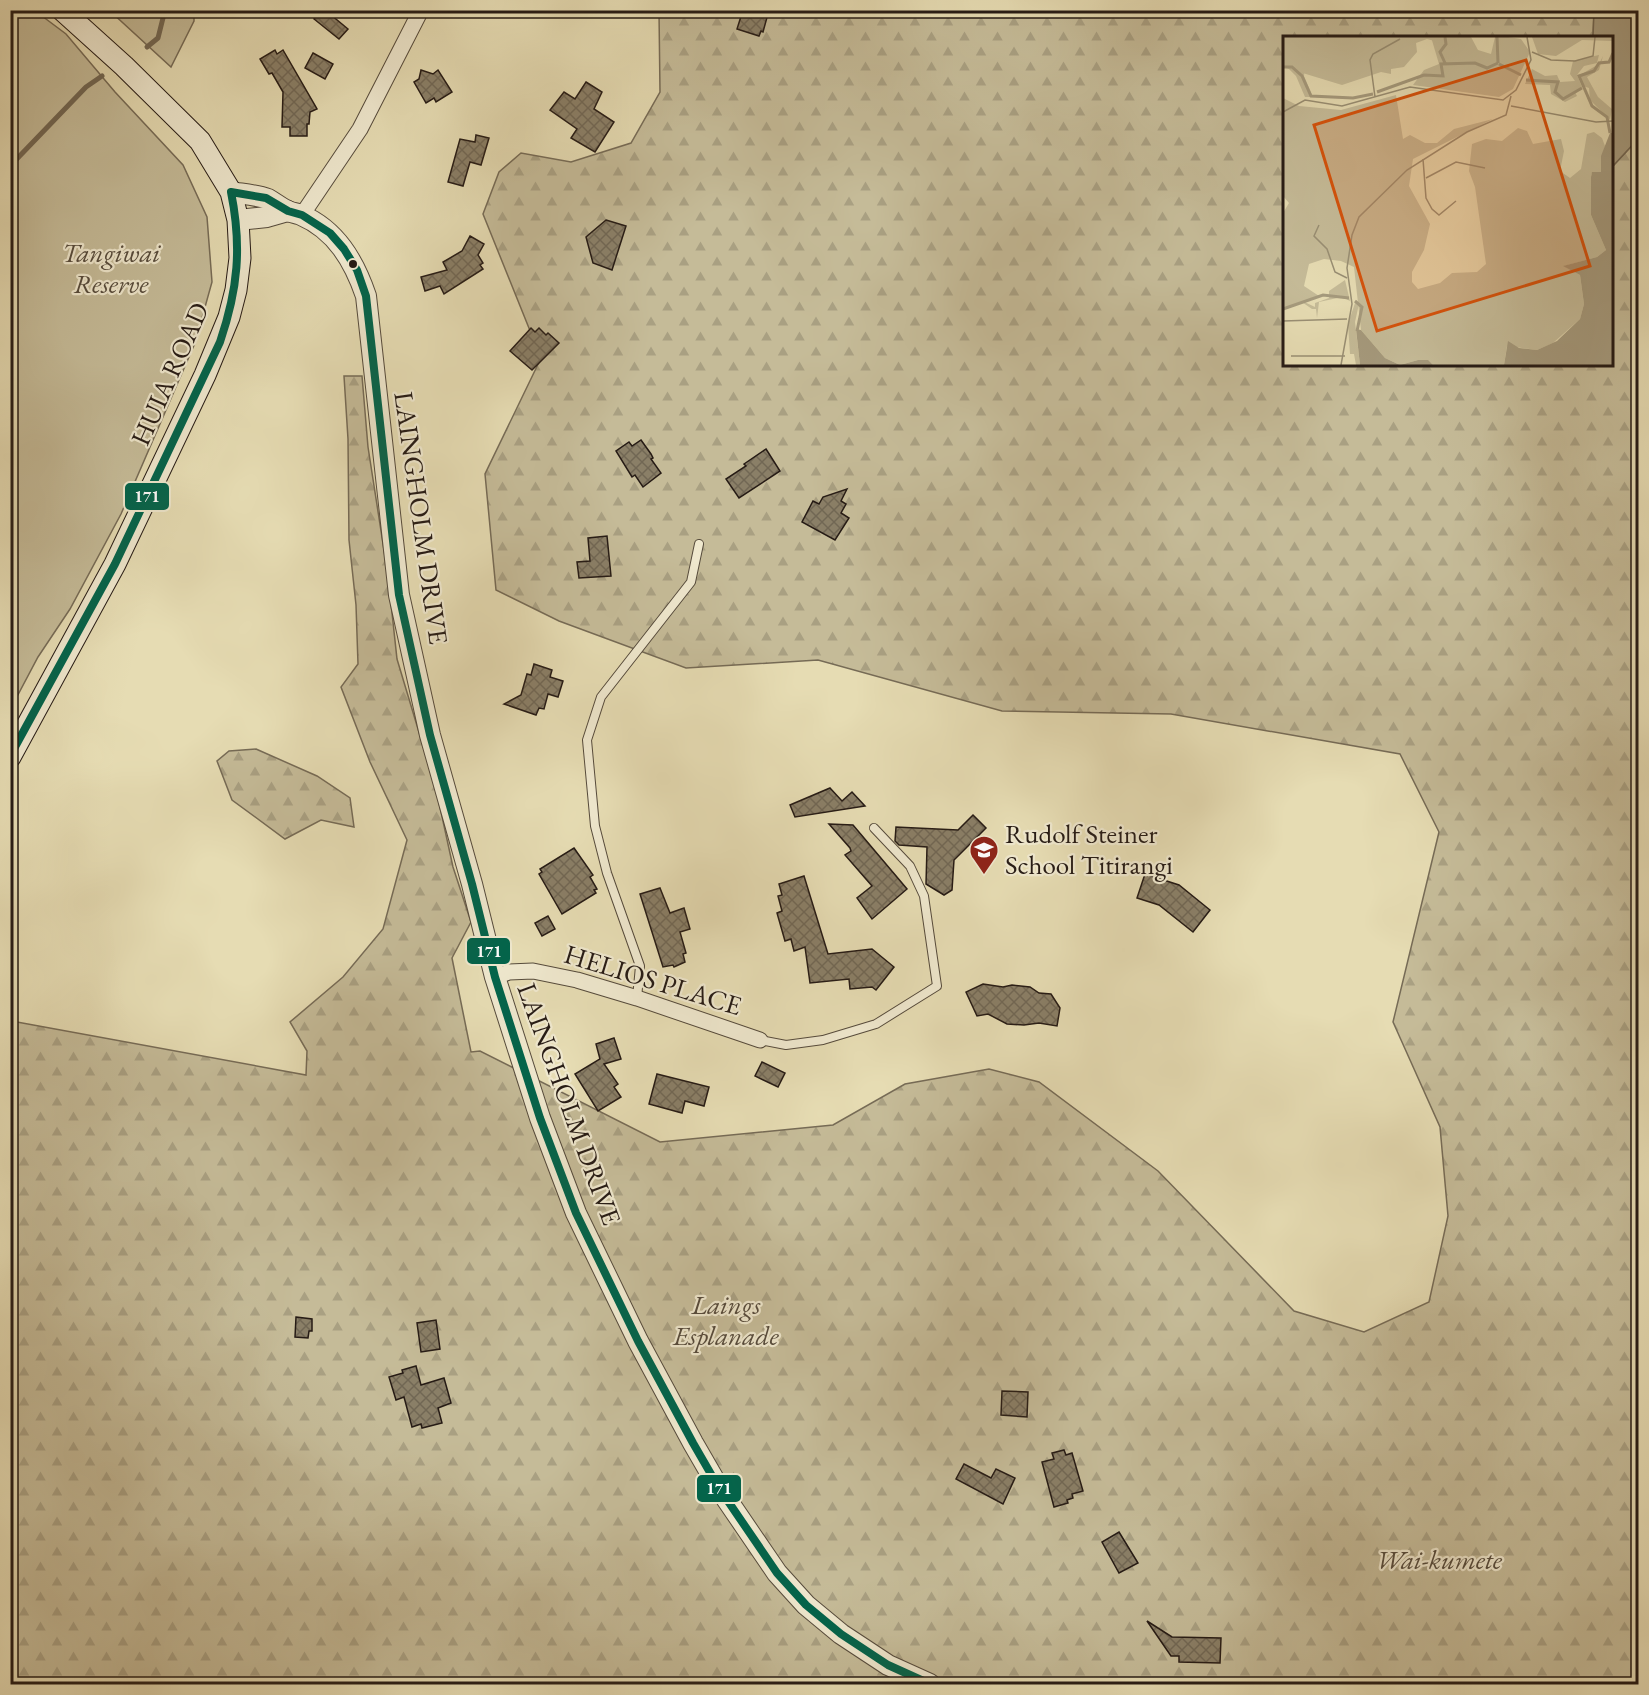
<svg xmlns="http://www.w3.org/2000/svg" width="1649" height="1695" font-family="'EB Garamond',serif">
	<style>
		.green { fill: #c5bb98; stroke: #766b56; stroke-width: 1.5 }
		.forest { fill: url(#forest-firs); stroke: #766b56; stroke-width: 1.5 }
		.water { fill: #a59a7d; stroke: #726753; stroke-width: 1.5 }
		.lines { fill: none; stroke-linecap: round; stroke-linejoin: round }
		.stream { stroke: #726753; stroke-width: 5 }
		.building { fill: url(#building-cross-hatch); stroke: #261b15; stroke-width: 1.5 }
		.service-casing { stroke: #564b3c; stroke-width: 10 }
		.minor-casing { stroke: #564b3c; stroke-width: 17 }
		.tertiary-casing { stroke: #564b3c; stroke-width: 22 }
		.secondary-casing { stroke: #261b15; stroke-width: 23 }
		.service { stroke: #efe8ce; stroke-width: 8 }
		.minor { stroke: #efe8ce; stroke-width: 15 }
		.tertiary { stroke: #efe8ce; stroke-width: 20 }
		.secondary { stroke: #efe8ce; stroke-width: 21 }
		.bus-1-casing { stroke: #efe8ce; stroke-width: 12 }
		.bus-1 { stroke: #02644b; stroke-width: 8 }
		.bus-dot { fill: #261b15; stroke: #efe8ce; stroke-width: 2 }
		.labels { text-anchor: middle; stroke-width: 4.5; stroke-linejoin: round; paint-order: stroke }
		.park-label { font-size: 27px; font-style: italic; fill: #564b3c; stroke: #efe8ce }
		.street-label { font-size: 27px; fill: #261b15; stroke: #efe8ce }
		.poi-label { font-size: 27px; fill: #261b15; stroke: #efe8ce; text-anchor: start }
		.inset-river { fill: none; stroke: #a59a7d; stroke-width: 3 }
		.inset-road { fill: none; stroke: #998f74; stroke-width: 1.5 }
		.view { fill: #d5530d; fill-opacity: 0.15; stroke: #d5530d; stroke-width: 3 }
		.inset-edge { fill: none; stroke: #261b15; stroke-width: 3 }
		.line-badge { stroke: #efe8ce; stroke-width: 2 }
		.badge-label { font-size: 16px; text-anchor: middle; font-weight: bold; fill: #fff }
	</style>
	<defs>
		<pattern id="forest-firs" width="22" height="20" patternUnits="userSpaceOnUse" patternTransform="scale(1.5)"><rect width="22" height="20" fill="#c5bb98"/><path d="M5 1l3.5 6h-7zM16 11l3.5 6h-7z" fill="#a9a082"/></pattern>
		<pattern id="building-cross-hatch" width="8" height="8" patternUnits="userSpaceOnUse" patternTransform="scale(1.5)"><rect width="8" height="8" fill="#8a7f67"/><path d="M0 0l8 8M0 8l8-8" fill="none" stroke="#716754"/></pattern>
	</defs>
	<rect width="100%" height="100%" fill="#e6dcb3"/>
	<filter id="stains"><feTurbulence type="fractalNoise" baseFrequency=".00333" numOctaves="4"/><feColorMatrix values="0 0 0 0 .2 0 0 0 0 .09 0 0 0 0 .02 0 0 0 .5 -.17"/></filter>
	<radialGradient id="worn" r=".72"><stop offset=".6" stop-color="#630" stop-opacity="0"/><stop offset="1" stop-color="#630" stop-opacity=".3"/></radialGradient>
	<!-- green -->
	<g class="green">
		<polygon points="34,10 66,34 115,92 183,165 207,217 212,282 195,343 121,514 70,609 38,657 11,708 10,11"/>
		<polygon points="110,11 194,11 194,21 171,67"/>
	</g>
	<!-- forest -->
	<g class="forest">
		<polygon points="659,11 1594,11 1593,37 1284,38 1284,364 1612,364 1612,167 1638,139 1638,1684 11,1684 11,1023 17,1022 306,1075 307,1051 290,1022 343,977 383,929 407,840 370,762 341,687 358,664 356,605 349,540 348,439 344,376 362,376 368,447 388,576 397,659 436,789 453,867 471,922 452,958 471,1052 480,1051 660,1142 833,1125 905,1084 989,1069 1039,1082 1158,1171 1294,1311 1364,1332 1429,1302 1448,1216 1440,1127 1393,1022 1439,832 1400,754 1171,714 1002,711 818,660 686,668 559,621 496,590 485,474 541,358 483,214 499,172 521,153 571,162 631,143 660,92"/>
		<polygon points="256,749 317,776 350,798 354,827 321,820 285,839 232,800 217,761 229,751"/>
	</g>
	<!-- water -->
	<polygon class="water" points="1594,11 1638,11 1638,139 1612,167 1612,38 1593,37"/>
	<g class="lines">
		<!-- stream -->
		<g class="stream">
			<polyline points="147,47 158,38 165,10"/>
			<polyline points="10,166 86,87 102,76"/>
		</g>
	</g>
	<!-- building -->
	<g class="building">
		<polygon points="321,10 325,10 348,29 339,39 314,19"/>
		<polygon points="743,10 769,10 763,32 761,31 759,36 737,29"/>
		<polygon points="275,50 277,54 283,50 317,109 310,112 309,124 307,124 307,136 290,136 290,127 282,127 283,92 272,73 269,74 260,59"/>
		<polygon points="313,53 333,64 325,79 305,68"/>
		<polygon points="421,70 433,74 438,70 452,92 436,102 434,98 426,103 414,82 419,79"/>
		<polygon points="586,82 602,92 594,109 614,122 595,152 571,138 577,129 550,110 564,92 575,99"/>
		<polygon points="476,135 489,138 481,165 470,162 463,186 448,182 460,139 475,142"/>
		<polygon points="606,220 626,226 612,270 593,263 586,237"/>
		<polygon points="470,236 484,244 478,255 483,263 480,265 483,269 444,294 440,286 425,291 421,277 447,270 443,262 462,251"/>
		<polygon points="531,328 535,332 539,328 546,335 548,333 559,343 532,370 510,351"/>
		<polygon points="641,440 651,454 653,458 651,459 661,473 643,487 635,475 632,477 616,451 629,442 632,446"/>
		<polygon points="766,449 780,471 739,498 726,479 746,466 744,464"/>
		<polygon points="847,489 841,501 846,504 841,513 849,518 835,540 802,522 813,501 819,504 823,497"/>
		<polygon points="607,536 611,576 579,578 577,562 590,561 588,538"/>
		<polygon points="534,664 552,670 550,677 563,681 558,697 548,694 544,709 539,708 536,715 504,704 521,695 527,674 531,675"/>
		<polygon points="830,788 842,801 852,792 865,806 795,817 790,805"/>
		<polygon points="973,815 986,828 954,860 952,890 944,895 926,884 927,847 899,845 895,841 896,827 958,830"/>
		<polygon points="829,824 853,825 907,889 872,919 857,898 872,886 845,855 851,851 850,848"/>
		<polygon points="574,848 593,875 590,877 597,889 594,890 596,893 562,914 539,874 542,872 540,869"/>
		<polygon points="1145,874 1179,885 1210,910 1193,932 1159,905 1137,898"/>
		<polygon points="804,876 828,954 872,949 894,967 876,990 872,987 850,989 849,979 810,983 805,947 794,951 791,939 785,941 777,913 782,911 778,896 782,895 779,884"/>
		<polygon points="660,888 670,913 684,908 690,929 680,932 686,953 683,954 685,962 674,967 673,965 663,967 640,894"/>
		<polygon points="548,916 555,929 542,936 535,923"/>
		<polygon points="983,984 1003,987 1012,985 1030,987 1039,993 1051,994 1060,1008 1057,1026 1039,1023 1024,1025 1007,1024 988,1014 977,1016 966,992"/>
		<polygon points="614,1038 621,1059 604,1064 618,1084 614,1087 621,1097 598,1111 575,1074 600,1059 596,1044"/>
		<polygon points="762,1062 785,1073 778,1087 755,1076"/>
		<polygon points="657,1074 709,1087 704,1106 685,1101 682,1113 649,1104"/>
		<polygon points="296,1317 312,1319 312,1331 309,1331 308,1338 295,1337"/>
		<polygon points="436,1320 440,1349 421,1352 417,1323"/>
		<polygon points="416,1366 421,1385 444,1378 451,1403 438,1408 442,1423 422,1428 421,1424 412,1427 404,1397 396,1400 389,1377 403,1373 402,1370"/>
		<polygon points="1002,1391 1028,1392 1027,1417 1001,1415"/>
		<polygon points="1064,1450 1066,1455 1072,1453 1083,1491 1072,1494 1073,1498 1067,1500 1068,1503 1054,1507 1042,1462 1054,1459 1052,1453"/>
		<polygon points="964,1464 991,1478 996,1469 1015,1478 1003,1504 956,1479"/>
		<polygon points="1119,1532 1138,1563 1119,1573 1102,1542"/>
		<polygon points="1147,1621 1172,1637 1221,1638 1220,1663 1179,1662 1179,1656 1171,1656"/>
	</g>
	<g class="lines">
		<!-- service casing -->
		<g class="service-casing">
			<g id="service">
				<polyline points="637,998 640,966 607,873 595,826 587,740 601,697 691,582 699,544"/>
				<polyline points="760,1040 786,1045 823,1040 876,1024 937,986 924,896 910,866 874,828"/>
			</g>
		</g>
		<!-- minor casing -->
		<g class="minor-casing">
			<g id="minor">
				<polyline points="302,215 360,129 421,10"/>
				<polyline points="495,977 509,972 533,971 577,980 637,998 760,1040"/>
			</g>
		</g>
		<!-- tertiary casing -->
		<g class="tertiary-casing">
			<g id="tertiary">
				<path d="M231,192C243,194 257,195 268,199C275,203 281,208 288,211C292,213 297,213 301,215C336,230 354,261 366,296L399,595L430,735L472,884L495,977L540,1118L576,1213L638,1341L693,1443L719,1488L777,1573L806,1605L841,1634L888,1665L930,1684"/>
				<polyline points="238,220 267,217 288,211"/>
			</g>
		</g>
		<!-- secondary casing -->
		<g class="secondary-casing">
			<polyline id="secondary" points="10,757 115,564 205,375 229,317 236,290 240,258 238,220 231,192 200,141 124,66 62,10"/>
		</g>
		<!-- service -->
		<use href="#service" class="service"/>
		<!-- minor -->
		<use href="#minor" class="minor"/>
		<!-- tertiary -->
		<use href="#tertiary" class="tertiary"/>
		<!-- secondary -->
		<use href="#secondary" class="secondary"/>
		<!-- bus-1 casing -->
		<g class="bus-1-casing">
			<path id="bus-1" d="M10,756L115,564L220,342C238,289 242,247 231,192L266,198L288,211L302,215L330,233L344,249L357,270L366,296L399,595L430,735L472,884L495,977L540,1118L576,1213L638,1341L693,1443L719,1488L777,1573L806,1605L841,1634L888,1665L930,1684"/>
		</g>
		<!-- bus-1 -->
		<use href="#bus-1" class="bus-1"/>
	</g>
	<!-- icons -->
	<defs>
		<g id="school-pin" transform="scale(1.5)"><path d="M0 17L-7.5 6A9.5 9.5 0 1 1 7.5 6Z" fill="#8f2418" stroke="#efe8ce"/><path d="M0-5L7-2L0 1L-7-2ZM-4 1L0 2.5L4 1V4Q0 6-4 4Z" fill="#fff"/></g>
	</defs>
	<g fill-rule="evenodd">
		<use href="#school-pin" x="984" y="850"/>
	</g>
	<!-- markers -->
	<circle class="bus-dot" cx="353" cy="264" r="5"/>
	<g class="labels">
		<!-- park labels -->
		<g class="park-label">
			<text x="111" y="262">Tangiwai<tspan x="111" dy="31">Reserve</tspan></text>
			<text x="726" y="1314">Laings<tspan x="726" dy="31">Esplanade</tspan></text>
			<text x="1439" y="1569">Wai-kumete</text>
		</g>
		<!-- street labels -->
		<g class="street-label">
			<text transform="translate(170 374) rotate(-66)" y="9">HUIA ROAD</text>
			<text transform="translate(421 518) rotate(82)" y="9">LAINGHOLM DRIVE</text>
			<text transform="translate(653 980) rotate(17)" y="9">HELIOS PLACE</text>
			<text transform="translate(569 1104) rotate(70)" y="9">LAINGHOLM DRIVE</text>
		</g>
		<!-- poi labels -->
		<g class="poi-label">
			<text x="1005" y="843">Rudolf Steiner<tspan x="1005" dy="31">School Titirangi</tspan></text>
		</g>
	</g>
	<!-- overview -->
	<g transform="translate(1283 36)">
		<rect width="330" height="330" fill="#e6dcb3"/>
		<path d="M0,1L24,8L21,40L30,61H22L13,40L1,28ZM148,1H188L195,14L208,18L212,1H225L238,3L247,16L230,53L216,61L130,49L141,34L156,28ZM316,19L314,27L301,30L294,39L299,51L292,56L294,60L282,66L268,58L267,49L242,48L249,33L262,40L274,39L277,46L292,45L287,38L290,25ZM320,20L316,34L304,41L315,61L329,73L327,84L307,64L306,52L300,50L297,39L316,28ZM62,244L67,265L59,261L36,266L34,282L33,273H29L13,262L32,271V267L46,262V255ZM72,267L76,268L72,286L77,329H73L71,318H67L65,288Z" fill="#c5bb98"/>
		<path d="M0,1H174L176,16L161,22L157,16L163,8L144,3L133,7L134,16L121,31L108,33V38L98,36L59,49L0,31ZM249,1H330V5L299,4L273,20L255,18ZM113,59L120,103L127,99L142,107H154L171,93L210,83L130,123L126,150L147,188L141,214L129,236V246L135,253L157,247L169,237L194,236L203,228L192,151L186,135L189,108L203,103L219,105L235,92L244,95L250,108L278,103L281,115L277,135L287,142L298,133L304,98L311,96L319,102L322,110L318,136L309,137L308,141V179L323,214L314,221L281,230L297,239L301,268L297,283L270,307L254,314L224,310L221,329H150L145,325L135,324L117,329L102,322L78,294L71,231L58,225L41,223L26,228L21,250L36,260L0,273V177L6,167L0,160V62L16,70L58,74Z" fill="#c5bb98"/>
		<path d="M327,97H330V329H221L225,305L236,312L254,314L274,305L297,283L301,268L297,239L280,230L314,221L323,214L308,179V141L309,136H318V120ZM73,293L78,294L102,322L117,329L135,324H145L150,329H77Z" fill="#a59a7d"/>
		<path class="inset-river" d="M214,1L215,27M162,27L157,16L163,8L162,1M216,28L238,39M0,31H9L19,40L28,60L70,62L90,58M243,44L275,46L272,56L280,63L299,52M94,56L141,39L160,40L158,28L192,27L204,32L215,27M327,97L324,81L309,70L296,40L311,35L316,27L326,26L330,17M72,265L79,271L74,295M0,273L40,259L66,262"/>
		<path class="inset-road" d="M249,16L268,24L292,25L310,20L312,1M92,61L87,24L90,18L117,3M228,70L313,86L330,85M0,76L22,64L59,70L127,51L220,64L233,54L248,24L244,1M140,123L143,162L149,173L156,179L173,165M143,142L173,126L202,132M36,189L31,200L44,213L52,236L64,242M0,285L64,283M8,320H62M58,329L69,268L64,232L69,199L76,181L124,134L184,96L223,79L228,60"/>
		<path class="view" d="M243,24L307,230L94,295L31,89Z"/>
		<rect width="330" height="330" class="inset-edge"/>
	</g>
	<g class="line-badge">
		<rect x="124" y="482" width="46" height="29" rx="6" fill="#02644b"/>
		<rect x="466" y="937" width="45" height="28" rx="6" fill="#02644b"/>
		<rect x="696" y="1474" width="46" height="29" rx="6" fill="#02644b"/>
	</g>
	<g class="badge-label">
		<text x="147" y="502">171</text>
		<text x="489" y="957">171</text>
		<text x="719" y="1494">171</text>
	</g>
	<!-- margin -->
	<rect width="1649" height="1695" fill="none" stroke="#e6dcb3" stroke-width="36"/>
	<rect x="12" y="12" width="1625" height="1671" fill="none" stroke="#261b15" stroke-width="3"/>
	<rect x="18" y="18" width="1613" height="1659" fill="none" stroke="#261b15" stroke-width="1.5"/>
	<rect width="100%" height="100%" filter="url(#stains)"/>
	<rect width="100%" height="100%" fill="url(#worn)"/>
</svg>
